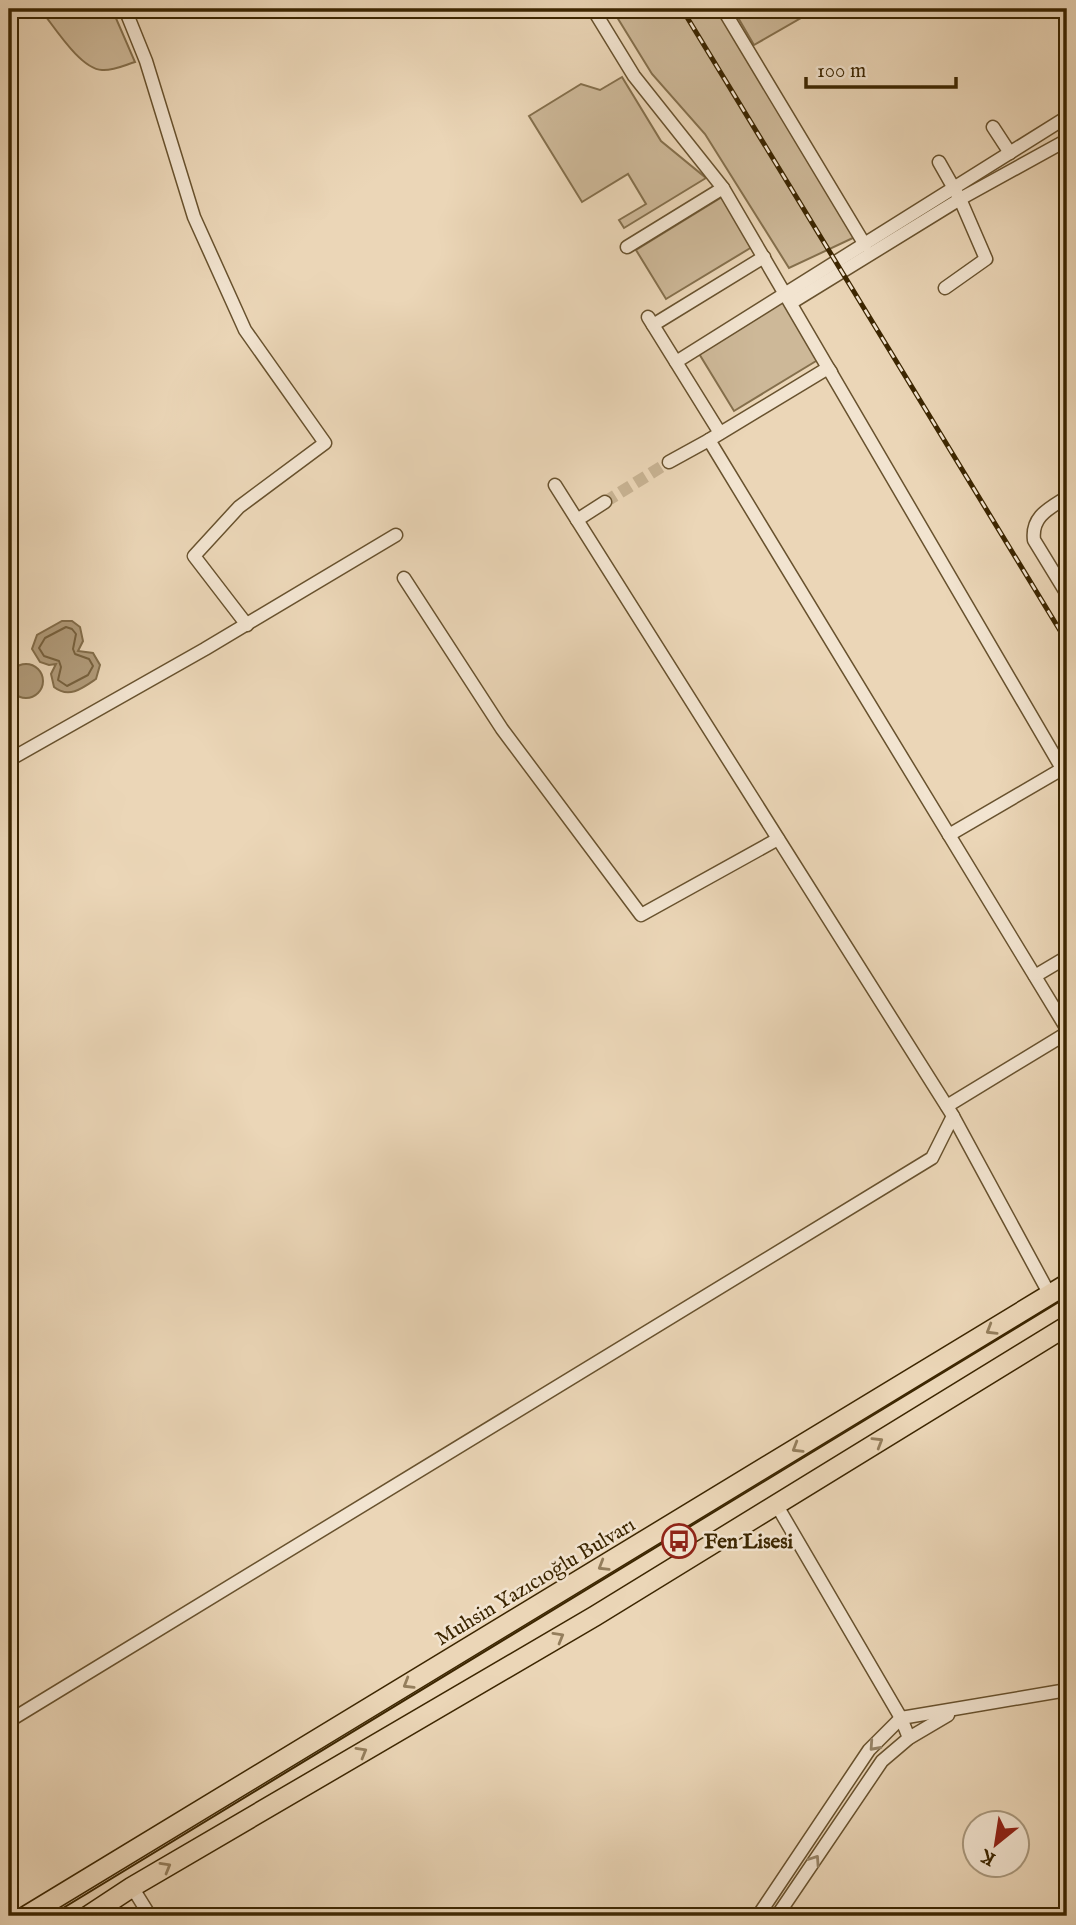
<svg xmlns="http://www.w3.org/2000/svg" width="1076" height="1925" font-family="'IM FELL English',serif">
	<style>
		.green { fill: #cdb898; stroke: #846f4c; stroke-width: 2 }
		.water { fill: #b09a79; stroke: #826c49; stroke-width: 2 }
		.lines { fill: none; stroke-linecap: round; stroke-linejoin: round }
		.shore { stroke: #76603d; stroke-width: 2 }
		.minor-tunnel { stroke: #c8b393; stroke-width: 12; stroke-dasharray: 12 6; stroke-linecap: butt }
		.minor-casing { stroke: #68522e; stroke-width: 15 }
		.highway-casing { stroke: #3c2601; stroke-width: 22 }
		.minor { stroke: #f2e4d0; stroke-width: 12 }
		.highway { stroke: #ebd6b7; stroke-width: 19 }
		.tram { stroke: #3c2601; stroke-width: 2 }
		.rail-casing { stroke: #3c2601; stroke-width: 5 }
		.rail { stroke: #f2e4d0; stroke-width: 2.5; stroke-dasharray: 8; stroke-linecap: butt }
		.oneway { stroke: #947e5c }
		.oneway2 { stroke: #978568 }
		.labels { text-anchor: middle; stroke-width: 5; stroke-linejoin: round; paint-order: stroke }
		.poi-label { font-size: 21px; font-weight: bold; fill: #3c2601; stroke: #f2e4d0; text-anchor: start }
		.street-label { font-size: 21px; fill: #3c2601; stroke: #f2e4d0 }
	</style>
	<rect width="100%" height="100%" fill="#ebd6b7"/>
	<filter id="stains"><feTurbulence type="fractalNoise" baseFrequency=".00286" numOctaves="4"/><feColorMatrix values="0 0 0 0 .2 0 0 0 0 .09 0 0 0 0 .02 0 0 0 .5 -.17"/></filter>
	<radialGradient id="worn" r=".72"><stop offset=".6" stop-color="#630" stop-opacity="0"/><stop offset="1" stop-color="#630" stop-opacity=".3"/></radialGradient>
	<!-- green -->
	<g class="green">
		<path d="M40,9H112L135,62C125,65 113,71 102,70C80,69 54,26 40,9Z"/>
		<polygon points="612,9 720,9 855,237 789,268 705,134 652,74"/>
		<polygon points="733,9 812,9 813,11 754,45"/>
		<polygon points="622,77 661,141 706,178 624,228 619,220 646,204 628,174 582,202 529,116 581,84 600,90"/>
		<polygon points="722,197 752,247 666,299 636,250"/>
		<polygon points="784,299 821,358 734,411 698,352"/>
	</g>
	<!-- water -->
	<g class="water">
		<path d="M62,621H72L80,627L83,641L78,651L93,653L100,665L96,679C83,688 69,699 54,687L51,674L56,664L49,665L40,662L32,649L37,635Z"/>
		<circle cx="26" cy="681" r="17"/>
	</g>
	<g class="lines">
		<!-- shore -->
		<polygon class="shore" points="66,627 72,629 76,634 73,649 75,654 89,659 93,666 88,675 67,686 58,680 61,667 59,661 44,656 39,648 45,638"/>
		<!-- minor-tunnel -->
		<polyline class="minor-tunnel" points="605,502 669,462"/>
		<!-- minor casing -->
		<g class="minor-casing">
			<g id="minor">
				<polyline points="125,9 146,61 194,217 245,330 325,443 239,507 194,556 247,625"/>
				<polyline points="593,9 634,76 723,188 1067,777"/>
				<polyline points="723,9 865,245"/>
				<polyline points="993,127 1010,153"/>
				<polyline points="939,162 960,199 986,259 945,288"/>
				<polyline points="627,247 723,188"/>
				<polyline points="791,303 960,199 1067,140"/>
				<polyline points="648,317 720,433"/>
				<polyline points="653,325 764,257"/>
				<polyline points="676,362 1067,117"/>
				<polyline points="831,372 828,368 709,440 1067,1029"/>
				<polyline points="669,462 709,440"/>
				<polyline points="555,485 953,1116 1050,1295"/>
				<path d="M1067,497C1050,508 1031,516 1034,540L1067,594"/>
				<polyline points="577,520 605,502"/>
				<polyline points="404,578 502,729 641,915 778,839"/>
				<polyline points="9,760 205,649 396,535"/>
				<polyline points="949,835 1062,769"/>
				<polyline points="1035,976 1067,957"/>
				<polyline points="947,1106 1067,1033"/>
				<polyline points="776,1504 901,1718 909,1738"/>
				<polyline points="9,1721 932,1158 953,1116"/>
				<polyline points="132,1887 150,1916"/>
				<polyline points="758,1916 869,1750 901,1718 1067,1690"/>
				<polyline points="777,1916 882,1761 909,1738 948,1715"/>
			</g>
		</g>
		<!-- highway casing -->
		<g class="highway-casing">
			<g id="highway">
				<polyline points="26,1916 1067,1284"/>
				<polyline points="88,1916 132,1887 595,1616 1067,1326"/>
			</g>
		</g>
		<!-- minor -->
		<use href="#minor" class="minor"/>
		<!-- highway -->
		<use href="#highway" class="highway"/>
		<!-- tram -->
		<polyline class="tram" points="50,1916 1067,1297"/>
		<!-- rail casing -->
		<g class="rail-casing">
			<polyline id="rail" points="682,9 1067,642"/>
		</g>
		<!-- rail -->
		<use href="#rail" class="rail"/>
	</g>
	<!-- one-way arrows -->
	<defs><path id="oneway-chevron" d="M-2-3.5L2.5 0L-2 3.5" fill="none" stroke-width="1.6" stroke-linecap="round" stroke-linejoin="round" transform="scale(1.75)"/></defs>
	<g class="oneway">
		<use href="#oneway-chevron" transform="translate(991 1330) rotate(149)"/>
		<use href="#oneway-chevron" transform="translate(878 1442) rotate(-31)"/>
		<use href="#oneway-chevron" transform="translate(797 1448) rotate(149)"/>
		<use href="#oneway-chevron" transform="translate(603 1566) rotate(149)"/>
		<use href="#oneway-chevron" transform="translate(559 1637) rotate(-30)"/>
		<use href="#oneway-chevron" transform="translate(408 1684) rotate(149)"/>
		<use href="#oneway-chevron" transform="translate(362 1752) rotate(-30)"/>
		<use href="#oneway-chevron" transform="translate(166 1867) rotate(-30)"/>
	</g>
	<g class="oneway2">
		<use href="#oneway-chevron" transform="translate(874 1746) rotate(132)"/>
		<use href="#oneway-chevron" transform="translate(815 1860) rotate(-56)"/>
	</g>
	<!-- icons -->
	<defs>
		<g id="bus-ring" transform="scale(1.75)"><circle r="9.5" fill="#f2e4d0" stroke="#8f2418" stroke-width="1.5"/><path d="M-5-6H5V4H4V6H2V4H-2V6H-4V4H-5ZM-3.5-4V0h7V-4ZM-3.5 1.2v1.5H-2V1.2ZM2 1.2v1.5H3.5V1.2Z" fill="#8f2418"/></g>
	</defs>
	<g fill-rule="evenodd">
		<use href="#bus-ring" x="679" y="1541"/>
	</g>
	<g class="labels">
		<!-- poi labels -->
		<g class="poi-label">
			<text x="704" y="1548">Fen Lisesi</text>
		</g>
		<!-- street labels -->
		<g class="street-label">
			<text transform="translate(535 1581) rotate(-31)" y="7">Muhsin Yazıcıoğlu Bulvarı</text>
		</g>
	</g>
	<!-- margin -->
	<rect width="1076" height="1925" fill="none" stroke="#ebd6b7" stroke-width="35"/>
	<rect x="10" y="10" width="1055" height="1904" fill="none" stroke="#3c2601" stroke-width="3.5"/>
	<rect x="18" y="18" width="1041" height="1890" fill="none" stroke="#3c2601" stroke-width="2"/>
	<!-- north arrow -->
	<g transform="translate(996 1844) rotate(210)"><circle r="33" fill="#f2e4d0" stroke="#a9987d" stroke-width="2"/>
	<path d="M0-5L12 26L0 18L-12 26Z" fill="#8f2418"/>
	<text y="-10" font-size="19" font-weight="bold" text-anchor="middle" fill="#3c2601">K</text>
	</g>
	<!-- scale -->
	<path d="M806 77v10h150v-10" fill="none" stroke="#3c2601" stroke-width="3.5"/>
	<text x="817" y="77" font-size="21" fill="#3c2601" stroke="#f2e4d0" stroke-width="5" paint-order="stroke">100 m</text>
	<rect width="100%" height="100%" filter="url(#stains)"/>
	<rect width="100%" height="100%" fill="url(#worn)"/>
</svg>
